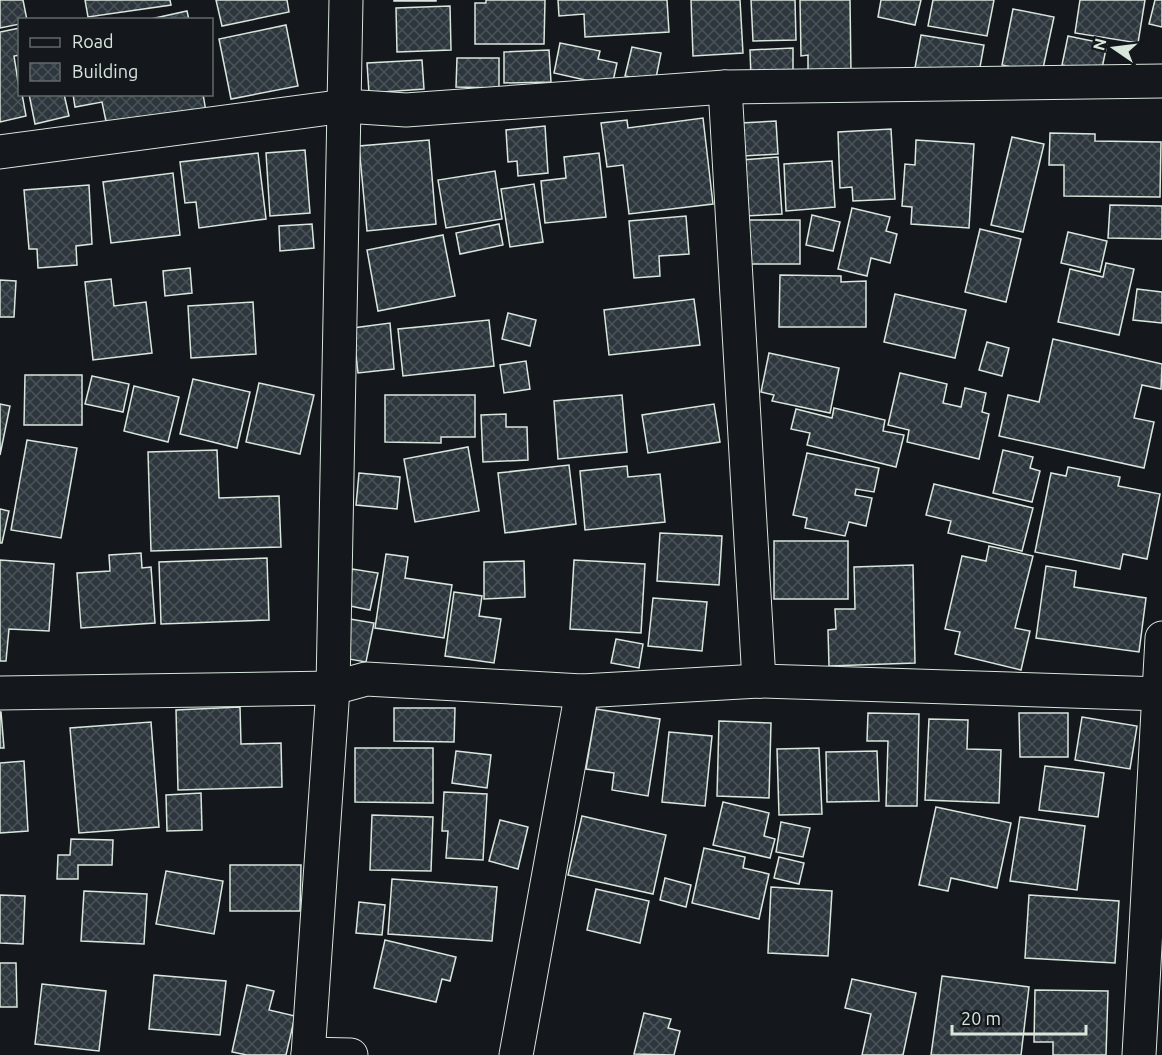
<svg xmlns="http://www.w3.org/2000/svg" width="1162" height="1055" font-family="Ubuntu,sans-serif">
	<style>
		.building { fill: url(#building-cross-hatch); stroke: #d8e6dc; stroke-width: 1.5 }
		.lines { fill: none; stroke-linecap: round; stroke-linejoin: round }
		.minor-casing { stroke: #d8e6dc; stroke-width: 35 }
		.minor { stroke: #14181c; stroke-width: 33 }
	</style>
	<defs>
		<pattern id="building-cross-hatch" width="8" height="8" patternUnits="userSpaceOnUse" patternTransform="scale(1.5)"><rect width="8" height="8" fill="#2c363c"/><path d="M0 0l8 8M0 8l8-8" fill="none" stroke="#4a5358"/></pattern>
	</defs>
	<rect width="100%" height="100%" fill="#14181c"/>
	<!-- building -->
	<g class="building">
		<polygon points="0,0 23,0 27,20 20,20 20,24 0,28"/>
		<polygon points="85,0 170,0 171,5 88,17"/>
		<polygon points="216,0 287,0 289,12 222,26"/>
		<rect x="394" y="0" width="42" height="1"/>
		<polygon points="486,0 545,0 544,44 475,44 475,3 486,3"/>
		<polygon points="558,0 667,0 669,32 585,37 584,14 559,16"/>
		<polygon points="691,0 740,0 743,53 693,56"/>
		<polygon points="751,0 795,0 796,40 753,41"/>
		<polygon points="800,0 850,0 851,73 808,74 808,55 801,56"/>
		<polygon points="881,0 921,0 915,25 878,17"/>
		<polygon points="933,0 994,0 987,36 928,26"/>
		<polygon points="1080,0 1145,0 1138,43 1075,33"/>
		<polygon points="1155,0 1162,0 1162,27 1149,24"/>
		<polygon points="450,6 451,50 397,52 396,8"/>
		<polygon points="1013,9 1054,17 1042,73 1002,65"/>
		<polygon points="187,11 189,20 146,20"/>
		<polygon points="286,25 298,86 231,99 219,39"/>
		<polygon points="20,28 20,55 14,56 20,94 22,94 26,116 0,122 0,32"/>
		<polygon points="921,35 984,45 978,78 915,68"/>
		<polygon points="1068,36 1107,44 1101,73 1062,65"/>
		<polygon points="560,43 600,51 598,59 617,63 612,86 554,73"/>
		<polygon points="632,47 661,53 655,83 625,76"/>
		<polygon points="793,48 793,76 751,78 750,50"/>
		<polygon points="549,50 551,82 504,83 504,52"/>
		<polygon points="457,58 499,58 499,88 456,87"/>
		<polygon points="422,60 424,89 369,93 367,63"/>
		<polygon points="29,94 64,94 69,116 35,124"/>
		<polygon points="73,94 203,94 206,112 108,131 102,102 75,107"/>
		<polygon points="703,118 713,204 629,214 623,165 607,167 601,123 627,120 628,128"/>
		<polygon points="776,121 778,154 743,156 741,123"/>
		<polygon points="545,126 548,173 518,176 517,161 508,162 506,130"/>
		<polygon points="891,129 895,199 853,201 852,187 840,188 838,132"/>
		<polygon points="1050,133 1095,134 1095,141 1161,142 1160,197 1064,196 1064,165 1049,165"/>
		<polygon points="1012,137 1044,144 1023,232 991,225"/>
		<polygon points="429,140 436,224 367,231 359,146"/>
		<polygon points="916,140 974,144 969,228 911,224 912,207 902,206 905,164 915,165"/>
		<polygon points="305,150 310,213 270,216 266,153"/>
		<polygon points="258,153 266,219 199,228 196,202 185,203 180,162"/>
		<polygon points="599,153 606,217 545,223 541,181 566,178 564,157"/>
		<polygon points="778,157 782,214 745,216 741,160"/>
		<polygon points="832,161 835,207 786,211 784,164"/>
		<polygon points="495,171 502,219 446,228 438,180"/>
		<polygon points="173,173 180,235 111,243 103,182"/>
		<polygon points="534,184 543,242 510,247 501,189"/>
		<polygon points="89,185 92,244 76,246 77,265 38,268 37,249 29,249 24,190"/>
		<polygon points="1110,205 1162,206 1162,239 1108,238"/>
		<polygon points="852,208 890,217 886,231 897,234 890,263 871,258 867,276 838,269"/>
		<polygon points="812,215 840,222 833,251 806,245"/>
		<polygon points="686,216 689,254 659,256 660,276 634,278 629,221"/>
		<rect x="746" y="220" width="54" height="44"/>
		<polygon points="312,224 314,248 280,251 279,226"/>
		<polygon points="499,224 503,245 460,254 456,233"/>
		<polygon points="980,229 1021,239 1006,302 965,292"/>
		<polygon points="1068,232 1107,241 1100,272 1061,263"/>
		<polygon points="443,235 455,296 378,311 367,250"/>
		<polygon points="1106,263 1134,269 1119,335 1058,322 1070,269 1103,277"/>
		<polygon points="190,268 192,293 165,296 163,271"/>
		<polygon points="780,275 841,276 841,282 866,281 866,327 779,327"/>
		<polygon points="111,279 114,306 146,302 152,353 93,360 85,282"/>
		<polygon points="0,280 16,281 14,317 0,317"/>
		<polygon points="1137,289 1162,292 1162,323 1133,320"/>
		<polygon points="895,294 966,310 955,358 884,342"/>
		<polygon points="694,299 700,345 609,355 604,310"/>
		<polygon points="253,302 256,354 191,358 188,306"/>
		<polygon points="508,313 536,320 530,346 502,339"/>
		<polygon points="489,320 494,366 403,376 398,329"/>
		<polygon points="390,323 394,369 358,373 353,328"/>
		<polygon points="1053,339 1162,364 1161,389 1142,385 1134,418 1154,422 1144,468 999,436 1008,395 1039,402"/>
		<polygon points="987,342 1009,348 1002,376 979,370"/>
		<polygon points="769,353 839,368 830,413 772,401 774,395 761,392"/>
		<polygon points="526,361 530,389 504,393 500,365"/>
		<polygon points="900,373 947,384 943,403 961,407 965,388 986,393 982,412 989,414 979,459 907,442 909,430 888,425"/>
		<polygon points="25,375 82,375 82,425 24,425"/>
		<polygon points="92,376 129,384 123,412 85,404"/>
		<polygon points="193,379 250,392 237,448 180,434"/>
		<polygon points="259,383 314,395 300,454 246,442"/>
		<polygon points="134,386 179,397 168,442 124,431"/>
		<polygon points="385,395 475,395 475,437 441,437 441,443 385,442"/>
		<polygon points="622,395 627,452 558,459 554,401"/>
		<polygon points="0,404 10,406 0,455"/>
		<polygon points="714,404 720,442 648,453 642,415"/>
		<polygon points="834,408 885,420 883,431 904,435 896,467 807,445 810,433 791,429 796,409 832,418"/>
		<polygon points="506,414 506,427 527,427 528,460 483,462 481,415"/>
		<polygon points="27,440 77,448 61,538 11,530"/>
		<polygon points="468,447 479,511 415,522 404,459"/>
		<polygon points="217,450 219,498 279,496 281,547 151,551 148,452"/>
		<polygon points="1003,450 1033,457 1030,468 1040,471 1032,502 993,493"/>
		<polygon points="807,453 879,468 874,492 856,489 855,495 872,498 866,526 849,522 845,536 805,528 807,518 793,515"/>
		<polygon points="569,465 576,524 505,533 498,473"/>
		<polygon points="627,466 628,477 660,474 665,522 585,530 580,471"/>
		<polygon points="1068,467 1120,477 1118,486 1160,494 1147,559 1123,554 1120,569 1035,552 1051,473 1066,476"/>
		<polygon points="359,473 400,477 397,509 356,505"/>
		<polygon points="934,484 1033,508 1022,551 948,533 951,521 926,515"/>
		<polygon points="0,509 9,511 2,543 0,543"/>
		<polygon points="660,533 722,536 719,585 657,581"/>
		<rect x="774" y="541" width="74" height="58"/>
		<polygon points="989,546 1033,556 1015,628 1030,631 1021,670 955,654 960,632 945,629 962,556 986,561"/>
		<polygon points="141,553 142,568 151,567 155,623 81,628 77,573 110,571 109,555"/>
		<polygon points="386,554 408,557 405,578 452,585 444,638 375,628"/>
		<polygon points="267,558 269,620 161,624 159,562"/>
		<polygon points="0,560 54,564 49,631 9,629 6,661 0,661"/>
		<polygon points="574,560 645,564 641,633 570,629"/>
		<polygon points="524,561 525,597 484,599 484,562"/>
		<polygon points="913,565 915,663 829,666 828,630 836,629 835,609 855,609 854,567"/>
		<polygon points="1046,566 1076,571 1074,587 1146,598 1139,652 1036,638"/>
		<polygon points="352,569 378,573 370,610 345,605"/>
		<polygon points="454,592 482,596 479,616 501,619 494,663 445,656"/>
		<polygon points="653,598 707,602 702,651 648,646"/>
		<polygon points="350,619 374,623 366,662 343,658"/>
		<polygon points="616,639 643,644 639,668 611,663"/>
		<polygon points="240,707 241,744 281,743 282,787 178,790 176,710"/>
		<polygon points="394,708 455,708 454,742 394,741"/>
		<polygon points="596,709 660,719 648,796 612,790 614,773 586,769"/>
		<polygon points="1,712 4,748 0,748 0,712"/>
		<polygon points="868,713 919,714 917,806 886,806 888,741 867,741"/>
		<polygon points="1019,713 1068,713 1068,757 1020,757"/>
		<polygon points="1082,717 1137,726 1130,769 1075,760"/>
		<polygon points="929,719 968,720 967,749 1001,750 999,803 925,800"/>
		<polygon points="719,721 771,723 769,798 717,796"/>
		<polygon points="151,722 159,827 79,833 70,728"/>
		<polygon points="669,732 712,736 705,806 662,802"/>
		<polygon points="355,748 433,748 433,803 355,802"/>
		<polygon points="819,748 822,814 779,815 777,749"/>
		<polygon points="456,751 491,755 487,788 452,783"/>
		<polygon points="877,751 879,801 827,802 826,752"/>
		<polygon points="24,761 28,831 0,833 0,763"/>
		<polygon points="1045,766 1104,773 1098,817 1039,810"/>
		<polygon points="444,792 487,794 483,860 446,858 448,831 442,831"/>
		<polygon points="201,793 202,830 167,831 166,795"/>
		<polygon points="723,802 769,813 764,836 775,839 770,858 713,845"/>
		<polygon points="936,807 1011,823 997,888 951,878 948,891 919,885"/>
		<polygon points="372,815 433,817 431,871 370,870"/>
		<polygon points="582,816 666,835 653,894 568,875"/>
		<polygon points="1020,817 1085,826 1077,890 1010,881"/>
		<polygon points="500,820 528,827 518,869 489,861"/>
		<polygon points="781,822 810,828 803,857 776,852"/>
		<polygon points="71,839 113,840 112,865 78,865 78,879 57,879 58,855 70,855"/>
		<polygon points="704,848 745,857 743,868 769,874 759,919 692,903"/>
		<polygon points="779,857 804,863 799,884 774,878"/>
		<polygon points="230,865 301,865 300,911 230,911"/>
		<polygon points="166,871 223,881 214,934 156,924"/>
		<polygon points="665,878 691,885 686,907 660,900"/>
		<polygon points="392,879 497,887 492,941 388,934"/>
		<polygon points="771,887 832,891 828,956 768,953"/>
		<polygon points="596,889 649,901 640,943 587,930"/>
		<polygon points="84,891 147,894 144,944 81,941"/>
		<polygon points="0,895 25,896 23,944 0,943"/>
		<polygon points="1029,895 1119,901 1115,963 1025,958"/>
		<polygon points="359,902 385,905 382,935 356,933"/>
		<polygon points="385,940 456,957 450,981 442,979 436,1002 374,988"/>
		<polygon points="0,963 16,963 17,1007 0,1007"/>
		<polygon points="154,975 226,981 220,1035 149,1029"/>
		<polygon points="942,976 1029,987 1021,1055 931,1055"/>
		<polygon points="852,979 916,993 903,1055 862,1055 871,1014 845,1008"/>
		<polygon points="42,984 106,991 99,1051 35,1044"/>
		<polygon points="247,985 274,991 269,1010 295,1016 286,1055 247,1055 232,1052"/>
		<polygon points="1035,990 1108,991 1106,1055 1053,1055 1053,1042 1034,1042"/>
		<polygon points="644,1013 671,1019 668,1028 680,1031 674,1055 634,1054"/>
	</g>
	<g class="lines">
		<!-- minor casing -->
		<g class="minor-casing">
			<g id="minor">
				<polyline points="725,87 759,681"/>
				<polyline points="0,152 345,106 406,110 725,87 1162,81"/>
				<polyline points="0,693 333,688 366,679 582,691 759,681 1162,694"/>
				<polyline points="308,1054 351,1055"/>
				<polyline points="308,1055 333,688 346,0"/>
				<polyline points="516,1055 582,691"/>
				<polyline points="1139,1055 1162,638"/>
			</g>
		</g>
		<!-- minor -->
		<use href="#minor" class="minor"/>
	</g>
	<!-- legend -->
	<rect x="18" y="18" width="195" height="78" fill="#14181c" stroke="#626a69" stroke-width="1.5"/>
	<rect x="30" y="38" width="30" height="9" fill="#14181c" stroke="#626a69" stroke-width="1.5"/>
	<text x="72" y="48" font-size="18" fill="#d8e6dc">Road</text>
	<rect x="30" y="63" width="30" height="18" fill="url(#building-cross-hatch)" stroke="#626a69" stroke-width="1.5"/>
	<text x="72" y="78" font-size="18" fill="#d8e6dc">Building</text>
	<!-- north arrow -->
	<g transform="translate(1114 48) rotate(284)" stroke="#14181c" stroke-width="4.5" paint-order="stroke">
	<path d="M0-4.5L10 22L0 15L-10 22Z" fill="#d8e6dc"/>
	<text y="-9" font-size="16" font-weight="bold" text-anchor="middle" fill="#d8e6dc">N</text>
	</g>
	<!-- scale -->
	<path d="M952 1025v9h134v-9" fill="none" stroke="#d8e6dc" stroke-width="3"/>
	<text x="961" y="1025" font-size="18" fill="#d8e6dc" stroke="#14181c" stroke-width="4.5" paint-order="stroke">20 m</text>
</svg>
